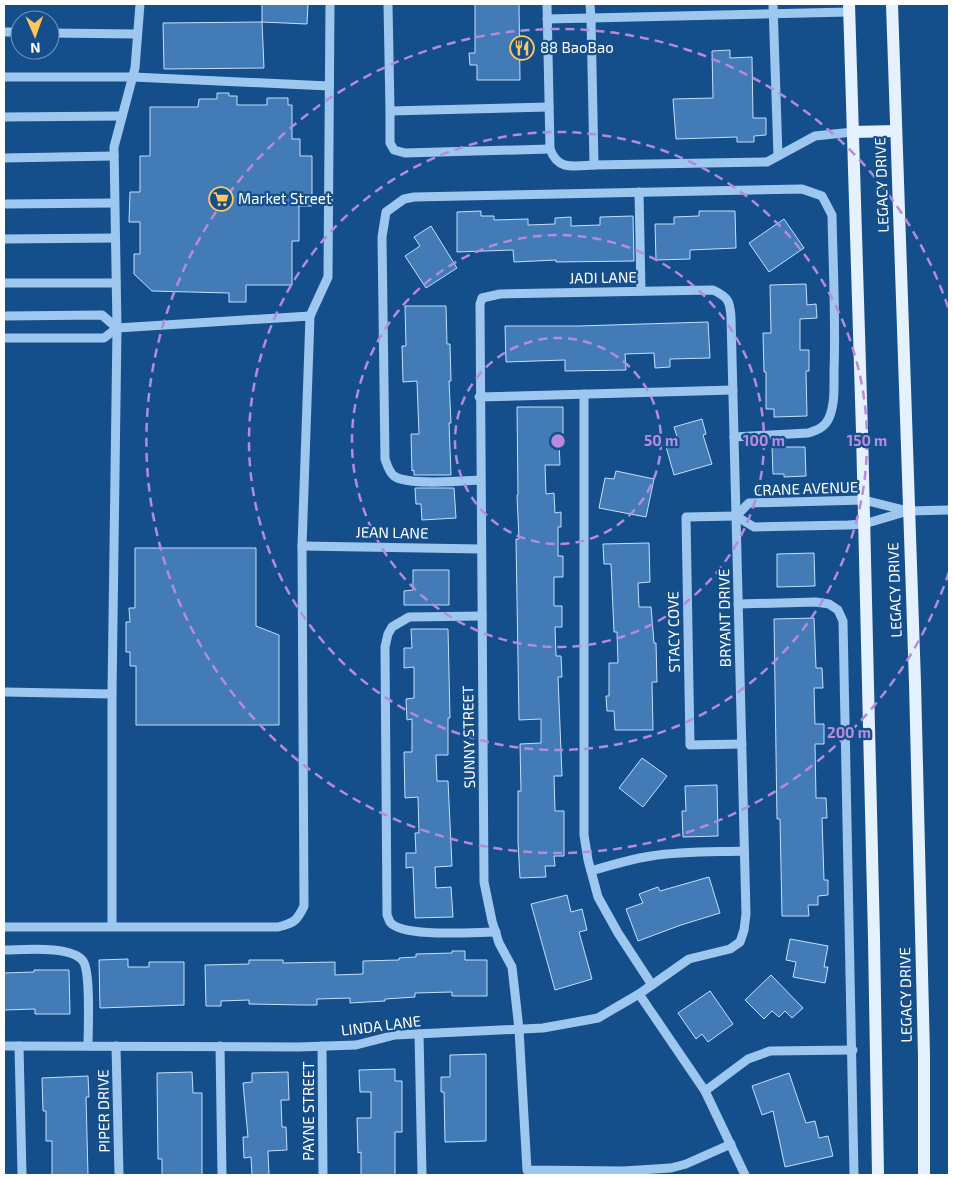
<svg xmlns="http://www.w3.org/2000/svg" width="953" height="1179" font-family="'Exo 2',sans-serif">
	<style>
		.building { fill: #427bb6; stroke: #c3e0fb }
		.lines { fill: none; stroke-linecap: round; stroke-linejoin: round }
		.minor { stroke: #9dc7ef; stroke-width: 9 }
		.major { stroke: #e5f1ff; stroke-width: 12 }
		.ring { fill: none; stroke: #b68bdc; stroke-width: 2.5; stroke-dasharray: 9 6 }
		.labels { text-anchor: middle; stroke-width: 4.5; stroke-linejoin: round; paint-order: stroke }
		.poi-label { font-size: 15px; fill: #fff; stroke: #154f8b; text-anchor: start }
		.street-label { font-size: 15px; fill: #fff; stroke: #154f8b }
		.centre { fill: #b68bdc; stroke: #154f8b; stroke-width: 2.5 }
		.ring-label { font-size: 15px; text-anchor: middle; font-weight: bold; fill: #b68bdc; stroke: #154f8b; stroke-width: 4.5; stroke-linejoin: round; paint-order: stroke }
	</style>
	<rect width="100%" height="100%" fill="#154f8b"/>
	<!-- building -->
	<g class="building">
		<polygon points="262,4 308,4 307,24 262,22"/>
		<polygon points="475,4 519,4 520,80 477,80 477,65 470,65 469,53 475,53"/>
		<polygon points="262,22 264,68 164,69 163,23"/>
		<polygon points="730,50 730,58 752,57 753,118 766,118 766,135 754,136 754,142 737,142 737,137 676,139 673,99 713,98 712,51"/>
		<polygon points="217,93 229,93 229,96 237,96 237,105 267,105 267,98 288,98 288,105 292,105 292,139 300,139 300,156 312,156 312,206 299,206 299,241 292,241 292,285 246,285 246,302 229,302 229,293 152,291 134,274 134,254 140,254 140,222 129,222 130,192 140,192 140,156 150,156 150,107 198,107 199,99 217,99"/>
		<polygon points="481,211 481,216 494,216 494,220 528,219 528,225 555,224 555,218 571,217 571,226 600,225 600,217 633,216 634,261 556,262 556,260 514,262 513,250 457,252 457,212"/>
		<polygon points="699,211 735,211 736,248 690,250 690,259 656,260 655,224 674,224 674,217 699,216"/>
		<polygon points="784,219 804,248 769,272 749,243"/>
		<polygon points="431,226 457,268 426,288 405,256 420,246 414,237"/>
		<polygon points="806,284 807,305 816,304 817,318 800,319 800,350 809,350 809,371 806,371 807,416 774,417 774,409 766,409 766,372 764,372 763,333 771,333 770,285"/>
		<polygon points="405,306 446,306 447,344 450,344 451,381 449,381 451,423 449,423 451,475 414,475 414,470 412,471 411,434 419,434 417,381 403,382 402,346 406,346"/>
		<polygon points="708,322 710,358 670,359 670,367 655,368 654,353 625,354 626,370 565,371 565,360 506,362 505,326 578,326"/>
		<polygon points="517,407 563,407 563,441 559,441 560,465 545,465 546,494 554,493 555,513 561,512 561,527 558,527 558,556 563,556 563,577 554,577 554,606 562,606 562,627 555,627 556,656 561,656 562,677 558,677 562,776 554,776 555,811 564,811 564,856 554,856 555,866 545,866 546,877 520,878 518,842 518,791 521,791 520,744 541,743 541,719 519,720 516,539 519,539 517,495 518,495"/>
		<polygon points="702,419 706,434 703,435 712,464 674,475 665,443 678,440 674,427"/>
		<polygon points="772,447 805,447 806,476 784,477 784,474 773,474"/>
		<polygon points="616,471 654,479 646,517 599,508 605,478 614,479"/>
		<polygon points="415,488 454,488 456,518 422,520 421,504 416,504"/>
		<polygon points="649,543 650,582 638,583 639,607 651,607 654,643 656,643 657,682 652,682 653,730 615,730 614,711 607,711 606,696 609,696 609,663 618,663 617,632 614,632 611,564 604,564 603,544"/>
		<polygon points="135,548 256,548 256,626 279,635 279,725 136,725 136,666 130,666 130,652 126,652 126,622 130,622 129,608 135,608"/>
		<polygon points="814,553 815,586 777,587 777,554"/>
		<polygon points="413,570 449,570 449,605 404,605 404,591 413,590"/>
		<polygon points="814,618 816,668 822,668 823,688 814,688 815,724 824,724 824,744 815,744 816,798 826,798 827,818 822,818 824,880 828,880 828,895 818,896 818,905 808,905 809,916 782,916 780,819 777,819 774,619"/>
		<polygon points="411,629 448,629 450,718 448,718 448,755 436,755 437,781 448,781 452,866 435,867 436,888 451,887 453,917 415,918 413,867 406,868 406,853 416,853 415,833 419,833 418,797 405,798 404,752 412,752 412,719 407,720 406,699 414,698 414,667 404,668 404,648 412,648"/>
		<polygon points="642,758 667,776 643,807 619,788"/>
		<polygon points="717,785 718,836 683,837 682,811 686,811 685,786"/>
		<polygon points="709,877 720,913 681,925 638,941 626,909 643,903 639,894 658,887 660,891"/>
		<polygon points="567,895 571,912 582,909 587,930 579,932 592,979 555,990 531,904"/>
		<polygon points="790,939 828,946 824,967 828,967 825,983 793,977 796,962 786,960"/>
		<polygon points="452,951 465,951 465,960 487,960 487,996 452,996 452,992 415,993 415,997 385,999 385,1001 350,1003 350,998 317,999 317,1005 303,1005 249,1004 249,1000 221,1001 221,1006 206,1006 205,965 249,964 249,960 283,960 283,963 335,962 335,975 363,974 363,961 399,960 399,958 416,957 416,954 452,953"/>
		<polygon points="128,959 128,967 149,967 149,962 184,962 184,1005 100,1008 99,960"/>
		<polygon points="34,970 69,970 70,1014 35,1014 35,1009 4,1010 4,973 34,972"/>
		<polygon points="771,975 803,1008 792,1018 785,1011 779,1017 772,1011 764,1019 745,1000"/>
		<polygon points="710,991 733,1024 708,1042 702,1034 696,1039 678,1013"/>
		<polygon points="486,1054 486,1141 445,1142 444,1092 441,1092 441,1077 450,1077 450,1055"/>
		<polygon points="395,1069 395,1081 402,1081 402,1132 395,1132 395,1175 361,1175 361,1152 358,1153 357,1118 371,1118 371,1092 360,1092 359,1070"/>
		<polygon points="192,1072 193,1093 202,1093 202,1175 162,1175 162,1159 158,1159 157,1073"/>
		<polygon points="288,1072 289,1100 281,1100 282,1127 286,1127 287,1150 268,1151 269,1175 252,1175 251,1157 244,1158 243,1137 248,1137 243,1083 252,1082 252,1073"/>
		<polygon points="789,1073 806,1123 815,1121 819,1138 828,1136 833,1156 785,1167 773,1111 762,1115 752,1086"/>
		<polygon points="88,1076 89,1097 86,1097 88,1175 52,1175 52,1141 46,1141 46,1111 43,1111 42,1078"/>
	</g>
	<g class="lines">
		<!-- minor -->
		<g class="minor">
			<polyline points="388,4 390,111 549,107"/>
			<path d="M547,4L550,149C558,171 574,166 594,165"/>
			<polyline points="590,4 591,18 849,12"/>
			<polyline points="773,4 778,156"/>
			<polyline points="547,19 591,18 594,165 767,162 815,136 853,132"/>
			<polyline points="4,32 20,32"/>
			<polyline points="50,33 137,34"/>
			<polyline points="4,77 133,77 329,86"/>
			<polyline points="390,111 390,143 394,150 405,153 550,149"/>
			<polyline points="4,117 122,116"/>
			<polyline points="4,158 114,156"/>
			<polyline points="639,192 641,291"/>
			<polyline points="4,204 114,203"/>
			<polyline points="4,239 115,238"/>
			<polyline points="4,283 116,283"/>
			<polyline points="4,316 102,315 117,328"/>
			<polyline points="310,316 328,277 330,4"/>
			<polyline points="117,328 114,147 135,68 140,4"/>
			<polyline points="4,338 104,338 117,328"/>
			<polyline points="584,394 584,835 588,860 598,897 618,933 652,985"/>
			<polyline points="479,397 733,390"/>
			<path d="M480,480C461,481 408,486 394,476C389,472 387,465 385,459L382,237L386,212L404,199L414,197L802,189L822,196L832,215C833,267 836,320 834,372C834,387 835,404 829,418C825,427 818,430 808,433L734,437"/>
			<polyline points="736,516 686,517 690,745 742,744"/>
			<polyline points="736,516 749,503 864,500 908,511 949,510"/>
			<polyline points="736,516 754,527 848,525 864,524 908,511"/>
			<polyline points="302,546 481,549"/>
			<polyline points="738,604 816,602 829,604 838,610 843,621 854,1175"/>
			<path d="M482,616L409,617L392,627L388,634L385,647L387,915C388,917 389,920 390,922C402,938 475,932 496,932"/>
			<polyline points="4,692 112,694"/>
			<path d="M591,871C611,865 631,859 651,856C682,851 714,852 744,851"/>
			<path d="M4,927H278C294,923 297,921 304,906L302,546L310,316L117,328L112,694V927"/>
			<path d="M4,950C22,950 71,945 83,961C91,972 88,1030 88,1046"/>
			<polyline points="639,994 705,1091 745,1175"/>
			<polyline points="419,1034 422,1175"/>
			<path d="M4,1046L299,1047L356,1045L395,1035L543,1028L598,1018L639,994L689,959L730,949L740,942L744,930L746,914L731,317C730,301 728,297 713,290L500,294L482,298L480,304L484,882L492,921L499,943L512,967L519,1029L527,1170L623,1171L671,1168L686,1164L731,1144"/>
			<polyline points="19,1046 22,1175"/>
			<polyline points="116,1046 119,1175"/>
			<polyline points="220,1046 222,1175"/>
			<polyline points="322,1046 323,1175"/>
			<polyline points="705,1091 748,1059 770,1051 853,1050"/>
		</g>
		<!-- major -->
		<g class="major">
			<polyline points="849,4 862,432 874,938 878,1175"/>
			<polyline points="892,4 915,683 924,1055 924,1175"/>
			<polyline points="853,132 896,131"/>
		</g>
	</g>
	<!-- distance rings -->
	<g class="ring">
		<circle cx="558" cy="441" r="103"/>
		<circle cx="558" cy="441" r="206"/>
		<circle cx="558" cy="441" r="309"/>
		<path d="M949 572A412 412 0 1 1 949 310"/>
	</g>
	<!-- icons -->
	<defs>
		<g id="restaurant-ring" transform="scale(1.25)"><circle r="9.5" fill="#154f8b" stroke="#ffc75b" stroke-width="1.5"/><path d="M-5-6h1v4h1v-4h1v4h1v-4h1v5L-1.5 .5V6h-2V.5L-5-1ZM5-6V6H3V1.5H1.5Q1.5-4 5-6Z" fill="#ffc75b"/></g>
		<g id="supermarket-ring" transform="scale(1.25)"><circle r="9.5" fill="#154f8b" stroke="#ffc75b" stroke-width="1.5"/><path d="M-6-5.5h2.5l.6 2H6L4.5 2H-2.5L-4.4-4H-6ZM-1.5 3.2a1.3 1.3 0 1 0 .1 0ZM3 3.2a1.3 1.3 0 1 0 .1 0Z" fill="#ffc75b"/></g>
	</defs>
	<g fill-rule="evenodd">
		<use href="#restaurant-ring" x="522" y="48"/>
		<use href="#supermarket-ring" x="221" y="199"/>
	</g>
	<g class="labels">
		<!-- poi labels -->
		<g class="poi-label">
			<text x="540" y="53">88 BaoBao</text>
			<text x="238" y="204">Market Street</text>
		</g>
		<!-- street labels -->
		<g class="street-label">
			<text transform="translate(882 185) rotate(-92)" y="5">LEGACY DRIVE</text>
			<text transform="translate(603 278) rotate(-1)" y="5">JADI LANE</text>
			<text transform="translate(806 489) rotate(-2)" y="5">CRANE AVENUE</text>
			<text transform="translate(392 533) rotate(1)" y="5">JEAN LANE</text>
			<text transform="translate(895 590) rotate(-92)" y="5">LEGACY DRIVE</text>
			<text transform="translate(725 618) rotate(-91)" y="5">BRYANT DRIVE</text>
			<text transform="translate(674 632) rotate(-91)" y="5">STACY COVE</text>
			<text transform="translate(469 737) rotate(-91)" y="5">SUNNY STREET</text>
			<text transform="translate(906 995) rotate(-91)" y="5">LEGACY DRIVE</text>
			<text transform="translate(381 1026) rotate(-7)" y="5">LINDA LANE</text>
			<text transform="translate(104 1111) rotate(-91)" y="5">PIPER DRIVE</text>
			<text transform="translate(309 1111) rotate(-90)" y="5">PAYNE STREET</text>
		</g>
	</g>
	<circle cx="558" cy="441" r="8" class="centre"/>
	<g class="ring-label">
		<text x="661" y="446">50 m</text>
		<text x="764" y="446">100 m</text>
		<text x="867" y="446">150 m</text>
		<text x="849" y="738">200 m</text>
	</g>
	<!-- border -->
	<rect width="953" height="1179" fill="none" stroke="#ffffff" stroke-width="10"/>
	<!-- north arrow -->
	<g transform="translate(35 35) rotate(178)"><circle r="24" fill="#154f8b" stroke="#7395b9"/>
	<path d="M0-4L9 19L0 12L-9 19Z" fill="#ffc75b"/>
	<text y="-8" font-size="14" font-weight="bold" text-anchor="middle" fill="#ffffff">N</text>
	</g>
</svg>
